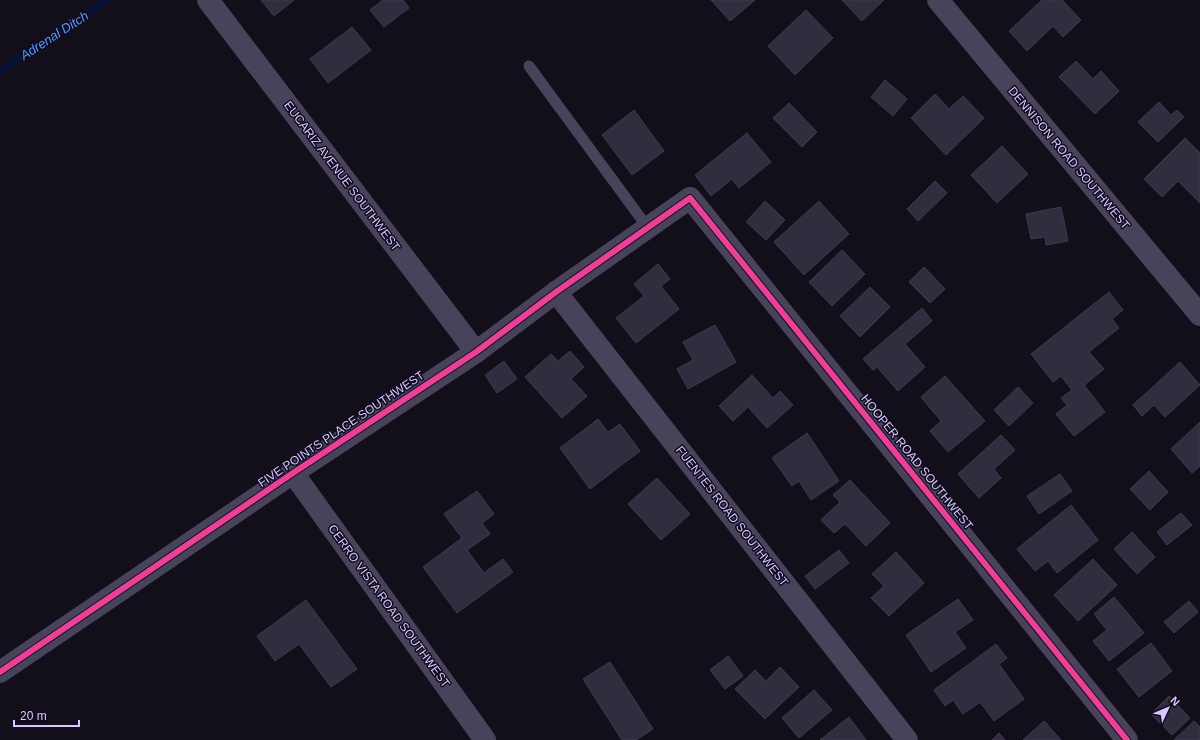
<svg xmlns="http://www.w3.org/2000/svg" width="1200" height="740" font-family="Helvetica,sans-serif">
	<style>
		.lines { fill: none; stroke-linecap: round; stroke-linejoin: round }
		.stream { stroke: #071239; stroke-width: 6 }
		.building { fill: #312c3e; stroke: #403950 }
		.service { stroke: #48435b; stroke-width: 11 }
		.minor { stroke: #48435b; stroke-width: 22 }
		.cycleway-casing { stroke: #110b1f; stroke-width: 8 }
		.cycleway { stroke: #ea4096; stroke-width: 6 }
		.labels { text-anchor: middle; stroke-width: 3; stroke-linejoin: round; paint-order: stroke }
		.street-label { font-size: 12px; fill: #d6c9ff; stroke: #110b1f }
		.water-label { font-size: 13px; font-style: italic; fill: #5799ff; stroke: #110b1f }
	</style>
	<rect width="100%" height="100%" fill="#130f1a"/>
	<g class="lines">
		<!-- stream -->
		<polyline class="stream" points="0,71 107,0"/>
	</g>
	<!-- building -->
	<g class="building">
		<polygon points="261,0 294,0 274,16"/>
		<polygon points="383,0 403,0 409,8 384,27 370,10"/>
		<polygon points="711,0 755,0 730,21"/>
		<polygon points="842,0 884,0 862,21"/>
		<polygon points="1042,0 1062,0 1081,20 1063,37 1053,26 1027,51 1009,31"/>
		<polygon points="806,10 833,38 795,75 768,46"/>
		<polygon points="352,27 371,50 328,83 310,59"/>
		<polygon points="1076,61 1093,79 1101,71 1119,91 1095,114 1059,77"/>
		<polygon points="885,80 907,99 893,116 871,97"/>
		<polygon points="935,94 949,109 963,96 984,118 946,155 911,118"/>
		<polygon points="1159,102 1171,115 1177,110 1184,117 1158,142 1138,122"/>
		<polygon points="789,103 817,132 802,147 773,118"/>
		<polygon points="634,110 664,151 632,175 602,135"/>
		<polygon points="747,133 771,162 739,188 732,179 711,196 695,175"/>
		<polygon points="1185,138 1200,153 1200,203 1178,181 1162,197 1144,179"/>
		<polygon points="1002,146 1028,174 997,203 971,175"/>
		<polygon points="935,181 947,193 918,221 907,209"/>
		<polygon points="765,201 785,220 766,240 746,222"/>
		<polygon points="819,201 849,234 804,275 774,242"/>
		<polygon points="1061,207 1068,241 1046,245 1045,237 1031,239 1026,214"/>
		<polygon points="842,250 865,274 832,306 809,282"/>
		<polygon points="658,264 670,279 661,286 679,309 636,343 616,318 644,296 634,284"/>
		<polygon points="924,267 945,289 930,303 909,282"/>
		<polygon points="870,287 890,307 860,337 840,316"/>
		<polygon points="1109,292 1123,310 1112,319 1119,328 1089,352 1104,369 1084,385 1105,412 1074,436 1056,414 1067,405 1061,398 1072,390 1061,376 1053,382 1031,354"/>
		<polygon points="922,308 932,321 905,344 925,367 898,391 877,367 873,370 863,359"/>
		<polygon points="715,325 736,362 688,389 677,369 693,360 683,342"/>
		<polygon points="570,351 584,367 571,379 587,396 562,418 525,377 551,354 558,361"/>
		<polygon points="504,361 517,379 497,393 485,375"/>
		<polygon points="1180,362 1200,385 1165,417 1154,405 1142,416 1133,405"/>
		<polygon points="752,375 773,398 780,391 793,405 767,428 748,407 733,421 719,406"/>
		<polygon points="945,376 985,421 948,452 930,431 941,421 921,397"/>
		<polygon points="1018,387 1033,403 1009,426 994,410"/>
		<polygon points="598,419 608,432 620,424 640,451 590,489 560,448"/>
		<polygon points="1200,422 1200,466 1192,473 1171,449"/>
		<polygon points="807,433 839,481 811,500 799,481 792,486 772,458"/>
		<polygon points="1001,435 1015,450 994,469 1001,478 979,498 958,474"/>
		<polygon points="1149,471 1168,492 1150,510 1130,489"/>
		<polygon points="1060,474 1072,491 1039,514 1027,496"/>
		<polygon points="657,478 690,514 661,540 628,504"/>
		<polygon points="850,480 890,523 866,546 845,524 834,533 821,520 840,502 833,495"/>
		<polygon points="477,491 494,514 482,523 490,534 467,550 484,573 503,559 513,572 457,613 423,567 462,538 444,514"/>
		<polygon points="1071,505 1098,540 1057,573 1048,561 1035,571 1017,549"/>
		<polygon points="1181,513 1192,525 1167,545 1157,532"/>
		<polygon points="1132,532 1155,557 1137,574 1114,549"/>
		<polygon points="839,550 849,563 815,589 805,576"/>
		<polygon points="896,552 924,583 889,616 871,598 884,586 872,574"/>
		<polygon points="1093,559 1117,585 1078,621 1054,595"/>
		<polygon points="1114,597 1144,633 1109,661 1093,641 1107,630 1094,614"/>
		<polygon points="958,599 973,620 955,632 966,648 931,672 906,635"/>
		<polygon points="306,600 357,669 331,687 299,644 275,661 257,636"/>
		<polygon points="1189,601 1198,612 1174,633 1164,622"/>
		<polygon points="1151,643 1172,671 1139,697 1117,669"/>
		<polygon points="996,644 1007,658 999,664 1024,699 994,721 980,702 963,714 953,700 945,706 934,690"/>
		<polygon points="728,656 743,676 725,689 710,670"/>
		<polygon points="610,662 653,729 636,740 622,740 583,679"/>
		<polygon points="780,667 799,687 765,719 735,689 755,670 766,681"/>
		<polygon points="814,690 832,710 799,738 782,718"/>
		<polygon points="1169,696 1190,718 1172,735 1151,714"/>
		<polygon points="849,717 866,740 820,740"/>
		<polygon points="1044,721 1061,740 1023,740"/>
		<polygon points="1194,721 1200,727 1200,740 1174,740"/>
		<polygon points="999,733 1005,740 992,740"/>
	</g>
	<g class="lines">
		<!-- service -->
		<polyline class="service" points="529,66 648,228"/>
		<!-- minor -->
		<g class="minor">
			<polyline points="208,0 476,352"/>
			<polyline points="938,0 1200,315"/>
			<polyline points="556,292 907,740"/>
			<polyline points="293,473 485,740"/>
			<polyline points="0,672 293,473 476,352 556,292 690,198 1127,740"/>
		</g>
		<!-- cycleway casing -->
		<g class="cycleway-casing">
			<polyline id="cycleway" points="0,672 293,473 476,352 556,292 690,198 1127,740"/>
		</g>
		<!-- cycleway -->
		<use href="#cycleway" class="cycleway"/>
	</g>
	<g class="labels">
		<!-- street labels -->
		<g class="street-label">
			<text transform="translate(1069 158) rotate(50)" y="4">DENNISON ROAD SOUTHWEST</text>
			<text transform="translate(342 176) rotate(53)" y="4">EUCARIZ AVENUE SOUTHWEST</text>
			<text transform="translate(341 429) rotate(-34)" y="4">FIVE POINTS PLACE SOUTHWEST</text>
			<text transform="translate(917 462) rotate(51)" y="4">HOOPER ROAD SOUTHWEST</text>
			<text transform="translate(732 516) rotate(52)" y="4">FUENTES ROAD SOUTHWEST</text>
			<text transform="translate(389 606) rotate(54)" y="4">CERRO VISTA ROAD SOUTHWEST</text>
		</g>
		<!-- water labels -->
		<g class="water-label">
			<text transform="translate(54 35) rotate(-33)" y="5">Adrenal Ditch</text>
		</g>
	</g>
	<!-- north arrow -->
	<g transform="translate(1168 708) rotate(46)" stroke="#110b1f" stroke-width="3" paint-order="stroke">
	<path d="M0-3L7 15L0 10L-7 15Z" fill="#d6c9ff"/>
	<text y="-6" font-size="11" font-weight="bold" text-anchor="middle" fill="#d6c9ff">N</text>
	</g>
	<!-- scale -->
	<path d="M14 720v6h65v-6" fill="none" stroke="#d6c9ff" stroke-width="2"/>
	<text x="20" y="720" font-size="12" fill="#d6c9ff" stroke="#110b1f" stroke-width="3" paint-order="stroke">20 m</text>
</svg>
